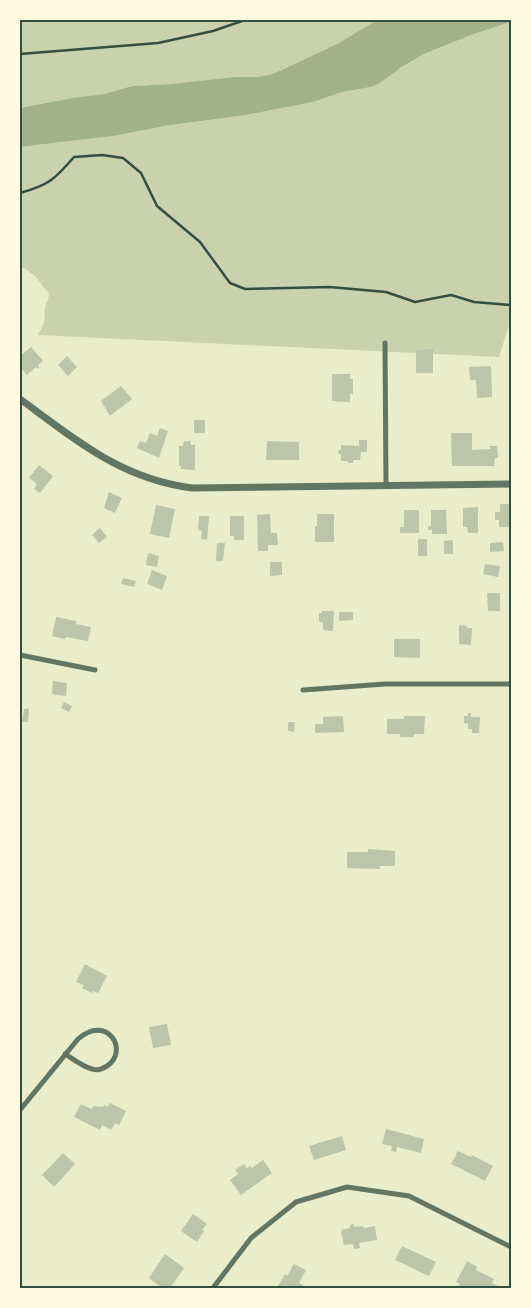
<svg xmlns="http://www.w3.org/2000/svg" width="531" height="1308" font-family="'Sofia Sans Condensed',sans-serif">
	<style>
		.green { fill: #cad2ad }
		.water { fill: #a3b18a }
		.building { fill: #bcc5a7 }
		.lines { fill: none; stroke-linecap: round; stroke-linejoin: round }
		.path { stroke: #344e41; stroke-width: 2.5 }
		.minor { stroke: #617663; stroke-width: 5 }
		.tertiary { stroke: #617663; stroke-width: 7 }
		.neatline { fill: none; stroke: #344e41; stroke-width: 2 }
	</style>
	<rect width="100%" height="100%" fill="#e9edc9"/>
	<!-- green -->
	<g class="green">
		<polygon points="20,20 377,20 339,43 273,74 258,77 234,77 171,84 132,86 104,94 72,98 20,108"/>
		<polygon points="511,22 511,319 499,357 38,335 44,323 45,307 48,300 49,294 36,277 26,269 20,267 20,147 113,136 171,125 246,115 313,102 342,92 371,87 424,54 471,35"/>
	</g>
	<!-- water -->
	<polygon class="water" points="377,20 511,20 511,22 471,35 424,54 402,67 378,84 371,87 342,92 313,102 246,115 171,125 113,136 20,147 20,108 72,98 104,94 132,86 171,84 234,77 258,77 273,74 339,43"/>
	<!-- building -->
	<g class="building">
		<polygon points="31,347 43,361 38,365 39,368 38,369 36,367 27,375 20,367 20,356"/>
		<polygon points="433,349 433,373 416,373 416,350"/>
		<polygon points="67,356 77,367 68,376 58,365"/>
		<polygon points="491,366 492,397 477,398 476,380 470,380 469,367"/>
		<polygon points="332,374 350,374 350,379 353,379 353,394 350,394 350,402 332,401"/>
		<polygon points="121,386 132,399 110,416 101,401"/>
		<rect x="194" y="420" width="11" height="13"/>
		<polygon points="160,428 168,431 159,458 137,448 140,441 146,443 150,433 157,436"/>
		<polygon points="451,433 472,433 472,450 490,449 490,446 497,446 498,458 495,458 494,466 452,466"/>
		<polygon points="359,440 367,440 367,452 361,452 360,460 353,460 353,463 348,463 348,461 341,461 341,454 338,454 339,450 341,450 341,445 359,446"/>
		<polygon points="184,441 191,441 191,445 195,445 195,470 181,469 181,466 179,466 179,446 183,446"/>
		<polygon points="267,441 299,442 299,460 266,460"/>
		<polygon points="39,465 53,476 40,493 34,489 37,484 29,478"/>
		<polygon points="109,492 122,498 115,513 104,508"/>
		<polygon points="500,504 511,504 511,527 499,527 499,520 495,520 495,512 500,512"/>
		<polygon points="156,505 175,509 169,538 150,534"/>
		<polygon points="478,507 478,533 468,533 467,527 463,527 463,508"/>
		<polygon points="404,510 419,510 419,533 400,533 400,527 404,527"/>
		<polygon points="431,510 446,510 447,534 432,534 432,530 428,530 428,526 431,526"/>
		<polygon points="270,514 271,533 277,533 278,545 268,545 268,551 258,551 257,515"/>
		<polygon points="317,514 334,514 334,542 315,542 315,526 317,526"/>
		<polygon points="199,516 209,516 207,540 201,539 202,531 198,530"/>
		<polygon points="230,516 244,516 244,540 234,540 234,536 230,536"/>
		<polygon points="100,528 107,537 99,543 92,535"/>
		<rect x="418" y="539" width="9" height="17"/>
		<polygon points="453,540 453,554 444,554 444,541"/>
		<polygon points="503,542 504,551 490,552 490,543"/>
		<polygon points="217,543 225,543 223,561 216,561"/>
		<polygon points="148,553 159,556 157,567 146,565"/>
		<polygon points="270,562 282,562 282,575 270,576"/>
		<polygon points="485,564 500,566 498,577 483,574"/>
		<polygon points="152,570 167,576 162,590 147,584"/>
		<polygon points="123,578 136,581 134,587 121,584"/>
		<polygon points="487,593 500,593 500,611 488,611"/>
		<polygon points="322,611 334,611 333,631 323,630 323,622 319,622 319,613 322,613"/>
		<polygon points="339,612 353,612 353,620 339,621"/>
		<polygon points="56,617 76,621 76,624 91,627 88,641 66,637 65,639 52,636"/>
		<polygon points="459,625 468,626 467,628 472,628 471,645 459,644"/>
		<polygon points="394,639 420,639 420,658 394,657"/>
		<polygon points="53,681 67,683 66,696 52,694"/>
		<polygon points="64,702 72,706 69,712 61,708"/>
		<polygon points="24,709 29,709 28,722 22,722"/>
		<polygon points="468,713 471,713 471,717 480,717 479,733 472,733 472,729 468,729 468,723 464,723 464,716 468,716"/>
		<polygon points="343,716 344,732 315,733 315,724 323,724 323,717"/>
		<polygon points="404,716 425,716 424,734 414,734 414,737 400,737 400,734 387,734 387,719 404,719"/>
		<polygon points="288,722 295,722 294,732 288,731"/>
		<polygon points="368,849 395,851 395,866 380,866 380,869 347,868 347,852 368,852"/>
		<polygon points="85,964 107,976 98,993 93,991 92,993 82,988 84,985 76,982"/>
		<polygon points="167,1024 171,1045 153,1048 149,1027"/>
		<polygon points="110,1103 126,1111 119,1125 115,1123 111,1130 102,1125 100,1130 74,1117 81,1104 92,1109 93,1106 103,1107 104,1105 108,1107"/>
		<polygon points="386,1129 424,1139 421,1153 397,1147 396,1152 391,1151 392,1146 382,1144"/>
		<polygon points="342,1136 346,1150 314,1160 309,1146"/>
		<polygon points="458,1151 471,1157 472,1155 493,1166 485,1181 451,1164"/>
		<polygon points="63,1153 75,1164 54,1187 42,1175"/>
		<polygon points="263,1160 272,1173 241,1195 230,1180 238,1174 235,1170 244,1164 247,1168 250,1166 252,1168"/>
		<polygon points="193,1214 207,1224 202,1230 204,1231 197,1242 181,1231"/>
		<polygon points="354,1224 354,1227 363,1226 364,1228 375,1226 377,1240 359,1243 360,1248 354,1249 353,1244 344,1245 341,1230 350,1228 350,1225"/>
		<polygon points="402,1246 436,1262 429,1276 395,1260"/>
		<polygon points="165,1254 184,1268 170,1288 162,1288 149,1278"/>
		<polygon points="467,1261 477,1267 476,1270 494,1279 492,1283 502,1288 458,1288 460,1284 456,1282"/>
		<polygon points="294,1264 306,1270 299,1283 303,1285 302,1288 277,1288 285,1274 287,1276"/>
	</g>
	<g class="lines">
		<!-- path -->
		<g class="path">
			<polyline points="20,54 158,43 213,31 245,20"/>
			<path d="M20,193C49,185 55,179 74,157L102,155L123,158L141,173L157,206L200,242L230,283L245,289L330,287L386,292L415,302L451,295L474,302L511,305"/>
		</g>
		<!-- minor -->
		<g class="minor">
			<polyline points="385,343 386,486"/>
			<polyline points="20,655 95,670"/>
			<polyline points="303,690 385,684 511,684"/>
			<path d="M20,1110L78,1039C107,1013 130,1051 107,1066C102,1069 98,1071 92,1069C83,1067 73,1059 65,1054"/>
			<polyline points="213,1288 251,1238 296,1202 347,1187 409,1196 511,1247"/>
		</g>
		<!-- tertiary -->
		<path class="tertiary" d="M20,399C76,440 121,479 192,488L511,484"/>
	</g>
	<!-- border -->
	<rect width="531" height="1308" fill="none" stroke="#fefae0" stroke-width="42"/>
	<rect x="21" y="21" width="489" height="1266" class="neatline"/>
</svg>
